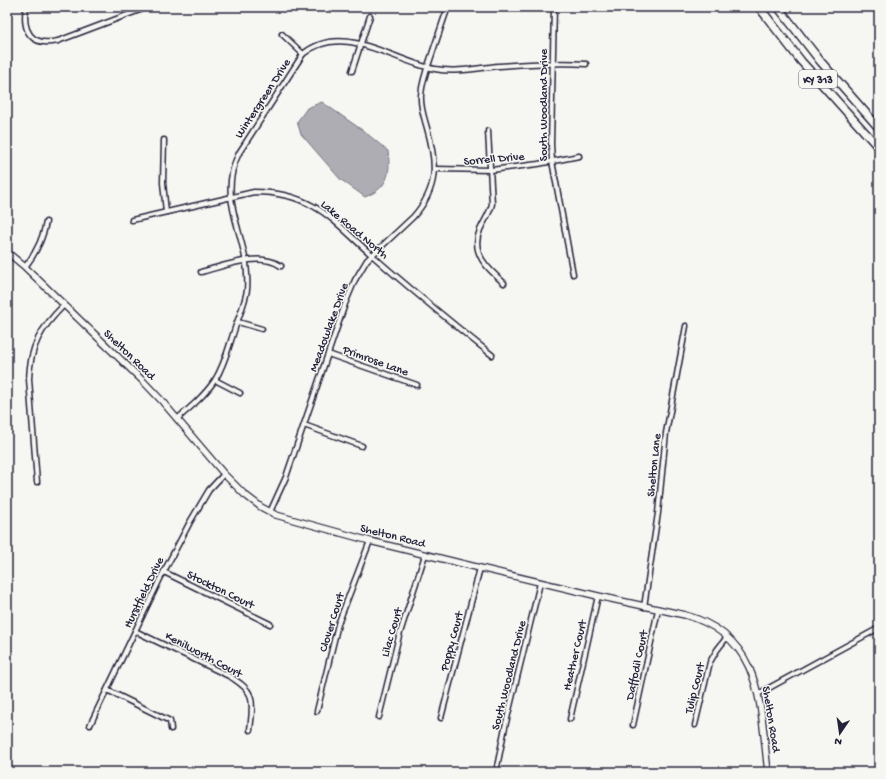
<svg xmlns="http://www.w3.org/2000/svg" width="886" height="779" font-family="'Gochi Hand',sans-serif">
	<style>
		.water { fill: #adadb3; stroke: #757583 }
		.lines { fill: none; stroke-linecap: round; stroke-linejoin: round }
		.street-casing { stroke: #22223b; stroke-width: 7 }
		.secondary-casing { stroke: #22223b; stroke-width: 8 }
		.highway-casing { stroke: #22223b; stroke-width: 10 }
		.street { stroke: #f6f6f2; stroke-width: 4 }
		.secondary { stroke: #f6f6f2; stroke-width: 5.5 }
		.highway { stroke: #f6f6f2; stroke-width: 7 }
		.labels { text-anchor: middle; stroke-width: 3; stroke-linejoin: round; paint-order: stroke }
		.shield { fill: #f6f6f2; stroke: #626272; stroke-width: 1 }
		.shield-label { font-size: 11px; font-weight: bold; fill: #22223b }
		.street-label { font-size: 12px; fill: #22223b; stroke: #f6f6f2 }
	</style>
	<rect width="100%" height="100%" fill="#f6f6f2"/>
	<filter id="ink" filterUnits="userSpaceOnUse"><feTurbulence type="fractalNoise" baseFrequency=".025" numOctaves="2"/><feDisplacementMap in="SourceGraphic" scale="8" xChannelSelector="R" yChannelSelector="G"/><feConvolveMatrix kernelMatrix="1 2 1 2 8 2 1 2 1" color-interpolation-filters="sRGB"/></filter>
	<g filter="url(#ink)">
		<!-- water -->
		<path class="water" d="M322,102L365,132L388,151C391,174 388,188 365,197L340,179L301,134L297,122L307,108Z"/>
		<g class="lines">
			<!-- street casing -->
			<g class="street-casing">
				<g id="street">
					<path d="M26,7C22,31 31,47 58,41L148,7"/>
					<polyline points="554,7 551,144 552,161 573,274"/>
					<polyline points="282,34 303,54"/>
					<polyline points="352,71 370,16"/>
					<path d="M488,131L492,204C490,213 484,221 480,230C470,253 488,269 504,283"/>
					<polyline points="164,140 163,183 166,212"/>
					<polyline points="435,169 491,170 538,164 579,156"/>
					<path d="M132,220L254,192C274,192 295,196 313,206C335,218 353,239 373,256C411,290 452,323 492,355"/>
					<path d="M25,267C36,253 43,239 46,222"/>
					<path d="M201,272C225,266 259,251 281,266"/>
					<polyline points="238,322 262,329"/>
					<polyline points="328,354 417,385"/>
					<polyline points="215,380 240,393"/>
					<path d="M177,419C191,407 205,395 215,380C225,364 229,346 235,328C239,316 245,303 247,290C248,281 247,272 246,263C240,224 219,193 239,153L303,54C343,21 392,61 435,69C455,73 478,68 498,66C528,64 557,62 586,64"/>
					<polyline points="304,425 362,446"/>
					<path d="M37,482L29,379C30,346 41,328 64,305"/>
					<path d="M270,512L286,477L345,304L355,280L367,260L413,217C439,188 437,163 427,128C424,117 420,107 421,95C422,83 426,71 430,60C436,42 442,24 448,7"/>
					<polyline points="164,572 270,624"/>
					<polyline points="644,607 658,513 666,433 686,326"/>
					<path d="M135,631L231,677C238,682 247,687 250,695C254,706 251,719 250,730"/>
					<polyline points="107,690 170,721 171,729"/>
					<polyline points="758,694 879,628"/>
					<polyline points="317,711 338,624 370,541"/>
					<polyline points="379,717 399,636 425,555"/>
					<polyline points="441,718 480,568"/>
					<polyline points="570,719 598,596"/>
					<polyline points="90,725 161,577 190,522 209,490 224,474"/>
					<polyline points="633,725 658,610"/>
					<polyline points="695,725 710,662 717,650 727,637"/>
					<polyline points="496,772 505,727 540,583"/>
				</g>
			</g>
			<!-- secondary casing -->
			<g class="secondary-casing">
				<path id="secondary" d="M7,252L25,267L144,382L161,400L224,474L244,494L261,507L276,515L370,541L480,568L598,596L685,615C763,636 760,706 768,772"/>
			</g>
			<!-- highway casing -->
			<g class="highway-casing">
				<g id="highway">
					<polyline points="759,7 801,61 879,148"/>
					<polyline points="778,7 821,62 879,128"/>
				</g>
			</g>
			<!-- street -->
			<use href="#street" class="street"/>
			<!-- secondary -->
			<use href="#secondary" class="secondary"/>
			<!-- highway -->
			<use href="#highway" class="highway"/>
		</g>
	</g>
	<g class="labels">
		<!-- shield labels -->
		<rect class="shield" x="799" y="70" width="38" height="18" rx="3"/>
		<g class="shield-label">
			<text x="818" y="83">KY 313</text>
		</g>
		<!-- street labels -->
		<g class="street-label">
			<text transform="translate(262 98) rotate(-57)" y="4">Wintergreen Drive</text>
			<text transform="translate(543 105) rotate(-90)" y="4">South Woodland Drive</text>
			<text transform="translate(494 158) rotate(-5)" y="4">Sorrell Drive</text>
			<text transform="translate(355 229) rotate(40)" y="4">Lake Road North</text>
			<text transform="translate(328 327) rotate(-70)" y="4">Meadowlake Drive</text>
			<text transform="translate(130 354) rotate(44)" y="4">Shelton Road</text>
			<text transform="translate(376 360) rotate(20)" y="4">Primrose Lane</text>
			<text transform="translate(653 465) rotate(-84)" y="4">Shelton Lane</text>
			<text transform="translate(393 535) rotate(14)" y="4">Shelton Road</text>
			<text transform="translate(221 589) rotate(26)" y="4">Stockton Court</text>
			<text transform="translate(143 592) rotate(-64)" y="4">Hurstfield Drive</text>
			<text transform="translate(331 622) rotate(-73)" y="4">Clover Court</text>
			<text transform="translate(391 632) rotate(-74)" y="4">Lilac Court</text>
			<text transform="translate(451 641) rotate(-75)" y="4">Poppy Court</text>
			<text transform="translate(204 654) rotate(28)" y="4">Kenilworth Court</text>
			<text transform="translate(574 655) rotate(-77)" y="4">Heather Court</text>
			<text transform="translate(636 665) rotate(-78)" y="4">Daffodil Court</text>
			<text transform="translate(508 675) rotate(-76)" y="4">South Woodland Drive</text>
			<text transform="translate(694 688) rotate(-76)" y="4">Tulip Court</text>
			<text transform="translate(772 719) rotate(81)" y="4">Shelton Road</text>
		</g>
	</g>
	<!-- margin -->
	<rect width="886" height="779" fill="none" stroke="#f6f6f2" stroke-width="24"/>
	<rect x="12" y="12" width="862" height="755" fill="none" stroke="#22223b" stroke-width="1.5" filter="url(#ink)"/>
	<!-- north arrow -->
	<g transform="translate(840 733) rotate(193)" stroke="#f6f6f2" stroke-width="3" paint-order="stroke">
	<path d="M0-3L7 15L0 10L-7 15Z" fill="#22223b"/>
	<text y="-6" font-size="11" font-weight="bold" text-anchor="middle" fill="#22223b">N</text>
	</g>
</svg>
